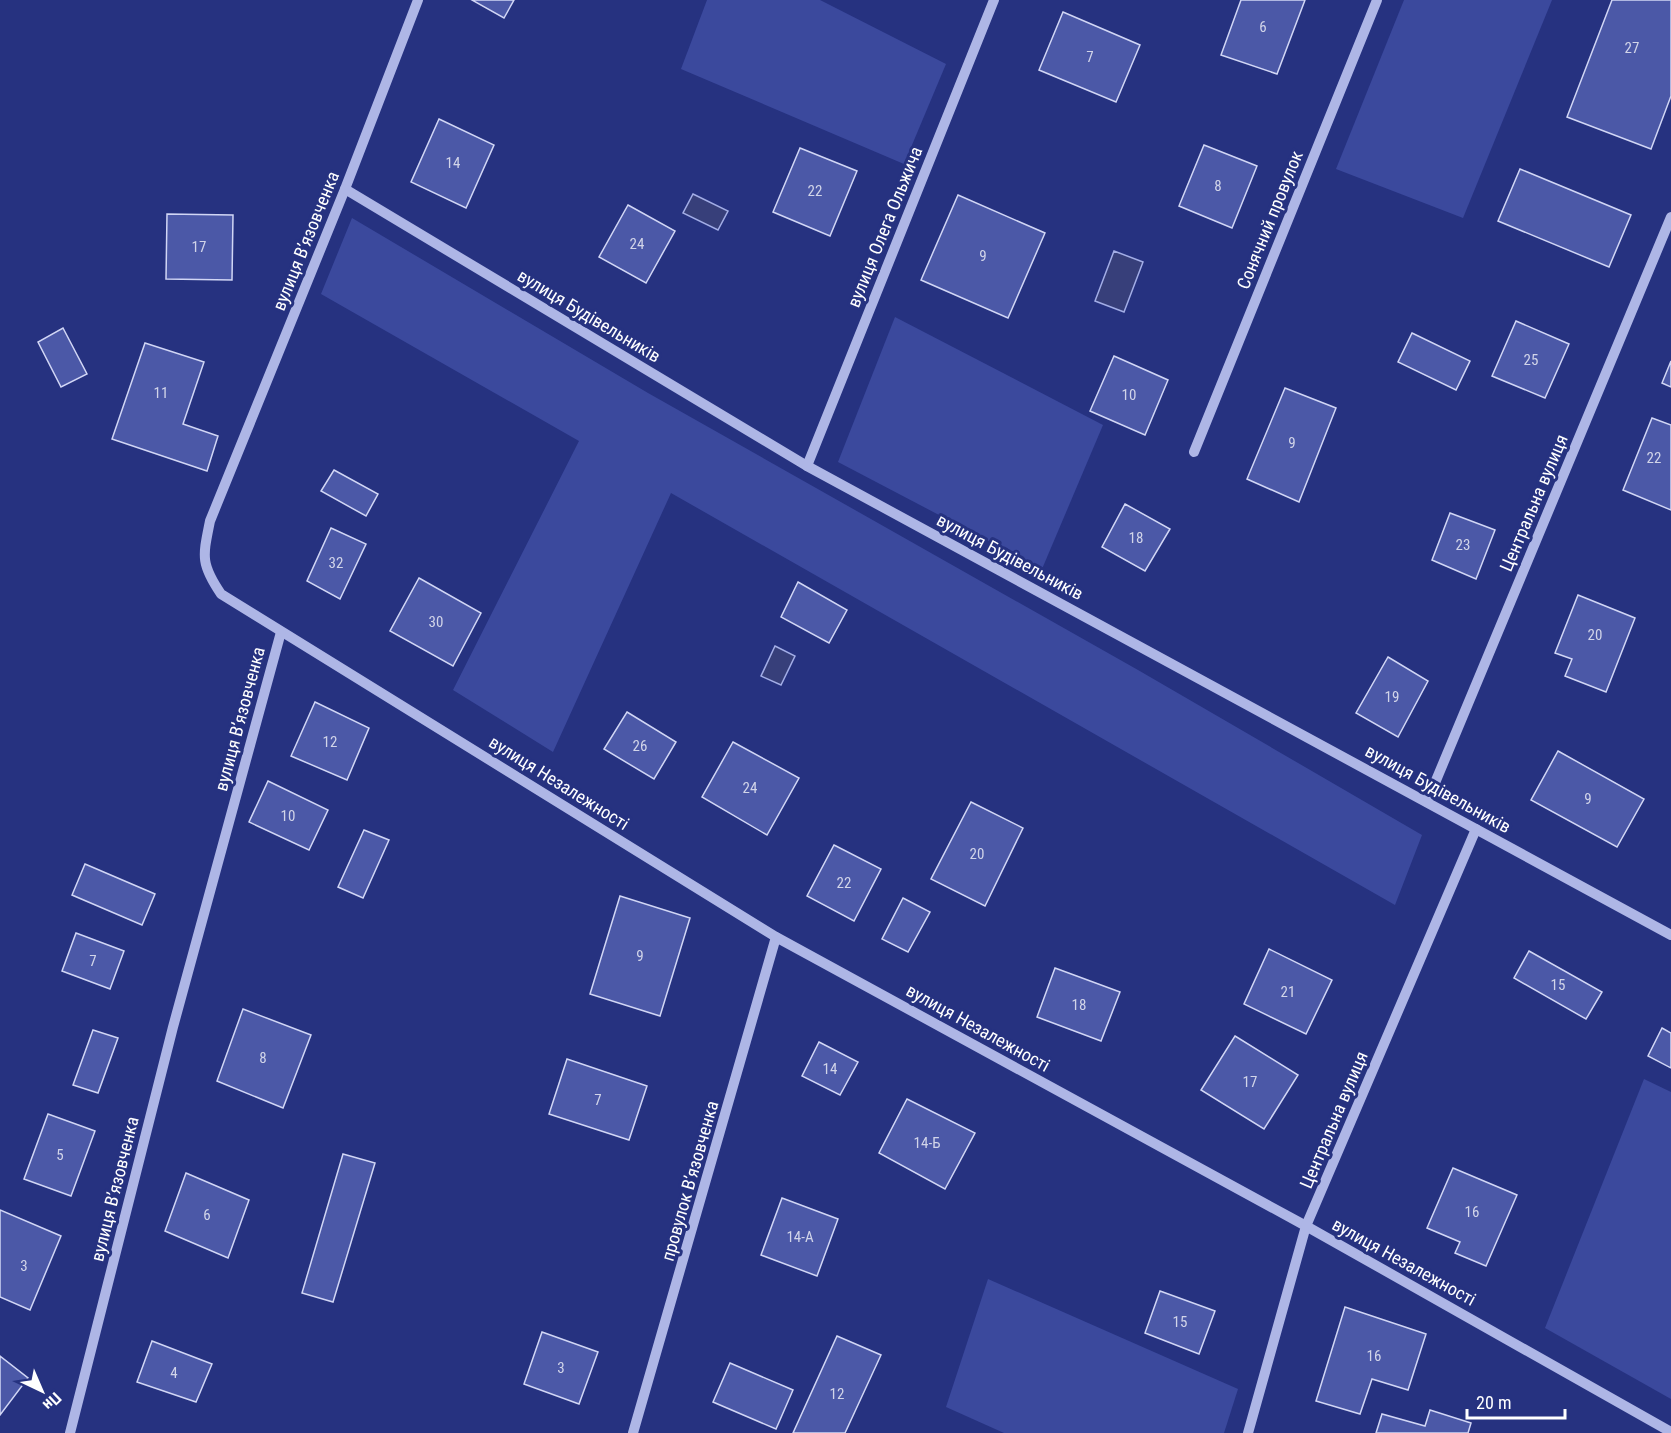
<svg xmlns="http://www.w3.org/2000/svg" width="1671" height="1433" font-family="'Roboto Condensed',sans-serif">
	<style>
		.green { fill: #3b499d }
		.water { fill: #373f7a; stroke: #a2ade6; stroke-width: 1.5 }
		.building { fill: #4b58a7; stroke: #d1d6f5; stroke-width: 1.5 }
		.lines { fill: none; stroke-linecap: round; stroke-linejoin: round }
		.minor { stroke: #aeb6e6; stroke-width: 10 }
		.labels { text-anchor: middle; stroke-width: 6; stroke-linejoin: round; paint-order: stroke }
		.number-label { font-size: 15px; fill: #d2d5e9 }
		.street-label { font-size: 18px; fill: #fff; stroke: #263280 }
	</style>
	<rect width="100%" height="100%" fill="#263280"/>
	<!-- green -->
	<g class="green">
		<polygon points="707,0 820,0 946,64 904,164 681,69"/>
		<polygon points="1404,0 1552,0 1463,218 1336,169"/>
		<polygon points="352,218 648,393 1138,670 1422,835 1395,905 671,493 553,752 453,690 579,441 321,294"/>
		<polygon points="895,317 1103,425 1042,569 838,462"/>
		<polygon points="1644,1079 1671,1092 1671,1399 1545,1328"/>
		<polygon points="988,1279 1238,1389 1224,1433 1004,1433 946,1407"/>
	</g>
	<!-- water -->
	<g class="water">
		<polygon points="693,194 728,211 718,230 683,213"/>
		<polygon points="1114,251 1143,262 1124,312 1095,301"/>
		<polygon points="775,646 795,656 781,685 761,676"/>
	</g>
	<!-- building -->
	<g class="building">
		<polygon points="472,0 514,0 504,18"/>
		<polygon points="1241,0 1305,0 1277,74 1221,55"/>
		<polygon points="1612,0 1671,0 1671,96 1651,149 1567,117"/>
		<polygon points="1063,12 1140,45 1116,102 1039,70"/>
		<polygon points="439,119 494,145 466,208 411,182"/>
		<polygon points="1204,145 1257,166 1232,228 1179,206"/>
		<polygon points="800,148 857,171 830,236 773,212"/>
		<polygon points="1520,169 1631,215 1609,267 1498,221"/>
		<polygon points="958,195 1045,233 1008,318 921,280"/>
		<polygon points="628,205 675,231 646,283 599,257"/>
		<polygon points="167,214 233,215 232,280 166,279"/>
		<polygon points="1516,321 1569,344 1545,398 1492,376"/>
		<polygon points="63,328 87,374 61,387 38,342"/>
		<polygon points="1412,333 1470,361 1456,390 1398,362"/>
		<polygon points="145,343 204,362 183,424 218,436 207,471 112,439"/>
		<polygon points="1114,356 1168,380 1145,435 1090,411"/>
		<polygon points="1671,361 1671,387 1662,383"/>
		<polygon points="1285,388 1336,408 1299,502 1247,479"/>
		<polygon points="1652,418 1671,425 1671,510 1623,490"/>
		<polygon points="334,470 378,494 366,516 321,491"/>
		<polygon points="1125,504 1170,529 1145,571 1102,547"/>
		<polygon points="1450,513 1495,530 1476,579 1432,560"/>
		<polygon points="331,528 366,544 340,599 307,581"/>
		<polygon points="419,578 481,613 453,666 390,631"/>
		<polygon points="798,582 847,610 829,643 781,617"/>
		<polygon points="1578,595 1635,618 1606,692 1565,676 1572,659 1555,653"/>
		<polygon points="1388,657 1428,681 1398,737 1356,713"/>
		<polygon points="315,702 369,728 347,780 291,756"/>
		<polygon points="627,712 676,742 654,779 604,749"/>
		<polygon points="733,742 799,778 767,835 702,797"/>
		<polygon points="1558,751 1644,799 1617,847 1531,800"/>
		<polygon points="268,781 328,810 309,850 249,822"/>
		<polygon points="971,802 1023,828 985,906 931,879"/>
		<polygon points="364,830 389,840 363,898 338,887"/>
		<polygon points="834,845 881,869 854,921 807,896"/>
		<polygon points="85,864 155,894 142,925 72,895"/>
		<polygon points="620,896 690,918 660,1016 590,994"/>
		<polygon points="903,898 930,912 908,952 882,939"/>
		<polygon points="76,933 124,951 110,989 62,971"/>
		<polygon points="1269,949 1332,980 1306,1034 1244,1004"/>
		<polygon points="1529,951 1602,992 1586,1019 1514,978"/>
		<polygon points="1055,968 1120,992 1101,1041 1037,1017"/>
		<polygon points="243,1009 311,1035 283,1108 217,1081"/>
		<polygon points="1662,1028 1671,1033 1671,1068 1648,1056"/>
		<polygon points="93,1030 118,1038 98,1093 73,1085"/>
		<polygon points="1235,1036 1298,1075 1264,1129 1201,1090"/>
		<polygon points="819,1042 858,1062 840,1095 802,1076"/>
		<polygon points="567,1059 647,1086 629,1140 549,1114"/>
		<polygon points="907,1099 975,1133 945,1189 879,1153"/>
		<polygon points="48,1114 95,1131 71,1196 24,1179"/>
		<polygon points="343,1154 375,1163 333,1302 302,1293"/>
		<polygon points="1453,1168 1517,1195 1486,1266 1455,1253 1460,1242 1427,1228"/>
		<polygon points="186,1173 249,1200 228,1258 165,1231"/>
		<polygon points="782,1198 838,1219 817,1276 761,1255"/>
		<polygon points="0,1210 61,1236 30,1310 0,1297"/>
		<polygon points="1160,1291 1215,1311 1199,1354 1145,1333"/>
		<polygon points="1345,1307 1426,1334 1408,1390 1372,1379 1360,1414 1316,1401"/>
		<polygon points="542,1332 598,1352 579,1404 524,1384"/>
		<polygon points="837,1336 881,1355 845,1433 793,1433"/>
		<polygon points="152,1341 212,1364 196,1402 137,1382"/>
		<polygon points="0,1356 28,1378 0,1415"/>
		<polygon points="730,1363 793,1390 776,1429 713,1402"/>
		<polygon points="1430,1410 1471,1423 1468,1433 1376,1433 1382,1414 1425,1426"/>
	</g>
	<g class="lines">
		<!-- minor -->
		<g class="minor">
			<path d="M418,0L345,189L210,521C203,556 200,563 221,594L776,937L1306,1226L1671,1432"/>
			<polyline points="345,189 807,466 1671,935"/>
			<polyline points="1194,452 1377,0"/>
			<polyline points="807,466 994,0"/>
			<polyline points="1427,802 1671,217"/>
			<polyline points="70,1433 173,1027 281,632"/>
			<polyline points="633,1433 776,937"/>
			<polyline points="1248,1433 1306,1226 1476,829"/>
		</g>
	</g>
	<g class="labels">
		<!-- number labels -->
		<g class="number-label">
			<text x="1263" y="32">6</text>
			<text x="1632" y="53">27</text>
			<text x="1090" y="62">7</text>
			<text x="453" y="168">14</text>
			<text x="1218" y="191">8</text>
			<text x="815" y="196">22</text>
			<text x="637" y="249">24</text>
			<text x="199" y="252">17</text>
			<text x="983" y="261">9</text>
			<text x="1531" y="365">25</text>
			<text x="161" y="398">11</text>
			<text x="1129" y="400">10</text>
			<text x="1292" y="448">9</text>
			<text x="1654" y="463">22</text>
			<text x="1136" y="543">18</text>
			<text x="1463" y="550">23</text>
			<text x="336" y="568">32</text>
			<text x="436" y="627">30</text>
			<text x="1595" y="640">20</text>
			<text x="1392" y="702">19</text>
			<text x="330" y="747">12</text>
			<text x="640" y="751">26</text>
			<text x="750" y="793">24</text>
			<text x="1588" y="804">9</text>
			<text x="288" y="821">10</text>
			<text x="977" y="859">20</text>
			<text x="844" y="888">22</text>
			<text x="640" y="961">9</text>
			<text x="93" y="966">7</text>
			<text x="1558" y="990">15</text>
			<text x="1288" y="997">21</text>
			<text x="1079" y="1010">18</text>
			<text x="263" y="1063">8</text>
			<text x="830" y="1074">14</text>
			<text x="1250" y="1087">17</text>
			<text x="598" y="1105">7</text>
			<text x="927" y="1148">14-Б</text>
			<text x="60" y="1160">5</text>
			<text x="1472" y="1217">16</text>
			<text x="207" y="1220">6</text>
			<text x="800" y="1242">14-А</text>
			<text x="24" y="1271">3</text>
			<text x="1180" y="1327">15</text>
			<text x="1374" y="1361">16</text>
			<text x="561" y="1373">3</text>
			<text x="174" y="1378">4</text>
			<text x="837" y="1399">12</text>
		</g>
		<!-- street labels -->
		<g class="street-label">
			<text transform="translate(1270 220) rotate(-68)" y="6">Сонячний провулок</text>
			<text transform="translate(885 227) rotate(-68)" y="6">вулиця Олега Ольжича</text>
			<text transform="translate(306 241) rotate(-68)" y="6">вулиця Вʼязовченка</text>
			<text transform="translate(589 316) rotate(31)" y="6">вулиця Будівельників</text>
			<text transform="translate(1534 503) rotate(-67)" y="6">Центральна вулиця</text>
			<text transform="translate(1010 557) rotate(28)" y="6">вулиця Будівельників</text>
			<text transform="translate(240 719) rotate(-75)" y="6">вулиця Вʼязовченка</text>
			<text transform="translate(559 783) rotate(32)" y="6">вулиця Незалежності</text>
			<text transform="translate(1438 789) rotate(29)" y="6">вулиця Будівельників</text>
			<text transform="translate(978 1028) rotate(29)" y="6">вулиця Незалежності</text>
			<text transform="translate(1334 1120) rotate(-67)" y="6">Центральна вулиця</text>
			<text transform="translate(690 1181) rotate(-74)" y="6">провулок Вʼязовченка</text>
			<text transform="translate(115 1189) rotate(-76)" y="6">вулиця Вʼязовченка</text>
			<text transform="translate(1404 1262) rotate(29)" y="6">вулиця Незалежності</text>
		</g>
	</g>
	<!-- north arrow -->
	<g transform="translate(42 1391) rotate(136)" stroke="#263280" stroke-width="4.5" paint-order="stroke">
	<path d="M0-4.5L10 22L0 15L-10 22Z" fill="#ffffff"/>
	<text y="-9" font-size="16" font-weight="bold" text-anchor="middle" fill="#ffffff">Пн</text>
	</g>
	<!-- scale -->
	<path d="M1467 1409v9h98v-9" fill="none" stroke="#ffffff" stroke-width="3"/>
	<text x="1476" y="1409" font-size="18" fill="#ffffff" stroke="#263280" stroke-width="4.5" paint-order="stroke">20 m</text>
</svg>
